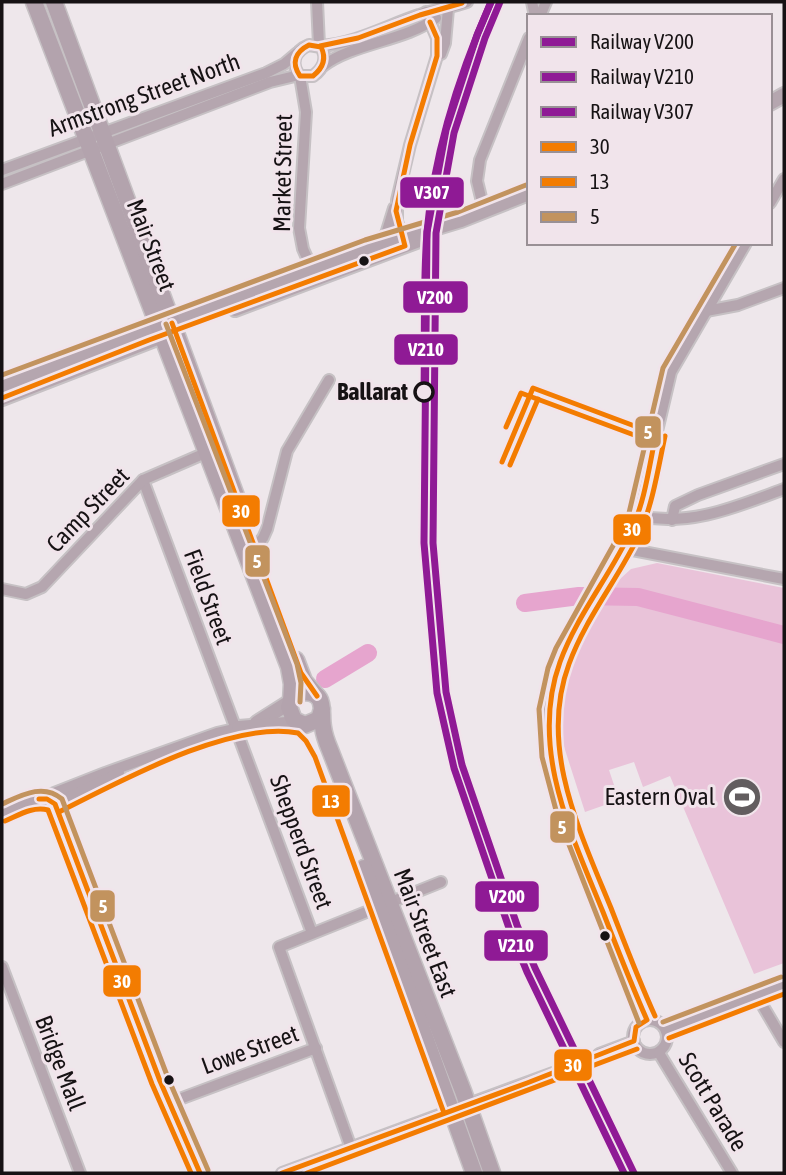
<svg xmlns="http://www.w3.org/2000/svg" width="786" height="1175" font-family="'Asap Condensed',sans-serif">
	<style>
		.pitch { fill: #e9c3d9 }
		.lines { fill: none; stroke-linecap: round; stroke-linejoin: round }
		.river { stroke: #e6a5ce; stroke-width: 18 }
		.minor-tunnel { stroke: #cec7cb; stroke-width: 10; stroke-dasharray: 10 5; stroke-linecap: butt }
		.minor-casing { stroke: #c6c1c4; stroke-width: 14 }
		.tertiary-casing { stroke: #c6c1c4; stroke-width: 18 }
		.secondary-casing { stroke: #c6c1c4; stroke-width: 19 }
		.minor { stroke: #b5a6af; stroke-width: 10 }
		.tertiary { stroke: #b5a6af; stroke-width: 14 }
		.secondary { stroke: #b3a3ad; stroke-width: 16 }
		.rail-casing { stroke: #aea4aa; stroke-width: 5 }
		.rail { stroke: #f1e4eb; stroke-width: 2.5; stroke-dasharray: 8; stroke-linecap: butt }
		.bus-1-casing { stroke: #f1e4eb; stroke-width: 10 }
		.bus-2-casing { stroke: #f1e4eb; stroke-width: 10 }
		.bus-3-casing { stroke: #f1e4eb; stroke-width: 10 }
		.bus-1 { stroke: #f37c01; stroke-width: 5 }
		.bus-2 { stroke: #f37c01; stroke-width: 5 }
		.bus-3 { stroke: #c2935e; stroke-width: 5 }
		.rail-1-casing { stroke: #f1e4eb; stroke-width: 12 }
		.rail-2-casing { stroke: #f1e4eb; stroke-width: 12 }
		.rail-3-casing { stroke: #f1e4eb; stroke-width: 12 }
		.rail-1 { stroke: #8f1a95; stroke-width: 7 }
		.rail-2 { stroke: #8f1a95; stroke-width: 7 }
		.rail-3 { stroke: #8f1a95; stroke-width: 7 }
		.bus-dot { fill: #161214; stroke: #f1e4eb; stroke-width: 2.5 }
		.stop-dot { fill: #f1e4eb; stroke: #161214; stroke-width: 3.5 }
		.labels { text-anchor: middle; stroke-width: 6; stroke-linejoin: round; paint-order: stroke }
		.street-label { font-size: 24px; fill: #161214; stroke: #f1e4eb }
		.stop-label { font-size: 24px; font-weight: bold; fill: #161214; stroke: #f1e4eb; text-anchor: end }
		.poi-label { font-size: 24px; fill: #161214; stroke: #f1e4eb; text-anchor: end }
		.line-badge { stroke: #f1e4eb; stroke-width: 2.5 }
		.badge-label { font-size: 19px; text-anchor: middle; font-weight: bold; fill: #fff }
	</style>
	<rect width="100%" height="100%" fill="#eee7eb"/>
	<!-- pitch -->
	<polygon class="pitch" points="657,563 784,588 784,963 754,974 670,776 643,787 634,762 609,770 619,800 585,812 558,728 558,699 573,661 610,588 631,569"/>
	<g class="lines">
		<!-- river -->
		<g class="river">
			<polyline points="525,603 579,596 638,597 784,635"/>
			<polyline points="325,679 368,653"/>
		</g>
		<!-- minor-tunnel -->
		<polyline class="minor-tunnel" points="561,1070 599,1054"/>
		<!-- minor casing -->
		<g class="minor-casing">
			<g id="minor">
				<polyline points="317,2 319,45"/>
				<polyline points="532,2 535,16"/>
				<polyline points="540,16 546,2"/>
				<path d="M309,45L321,47C328,58 323,69 313,76H300C290,64 294,51 309,45Z"/>
				<path d="M320,46C355,44 386,26 419,15C435,9 451,8 467,2"/>
				<polyline points="441,54 445,43 448,9"/>
				<path d="M323,66C353,43 405,41 436,18"/>
				<polyline points="300,76 306,112 299,228 303,249 312,269"/>
				<polyline points="2,170 266,73 284,64 297,53"/>
				<polyline points="2,184 270,82 299,75"/>
				<polyline points="770,203 784,179"/>
				<polyline points="484,210 477,181 480,160 529,38"/>
				<polyline points="402,237 397,221 397,200 410,145 437,56 437,38 426,12"/>
				<polyline points="373,245 386,234 394,208"/>
				<polyline points="706,311 738,305 784,288"/>
				<polyline points="143,480 312,933"/>
				<path d="M637,516C690,527 736,507 784,489"/>
				<polyline points="672,520 675,506 698,495 784,464"/>
				<polyline points="254,548 263,538 267,529 287,451 329,380"/>
				<polyline points="622,548 784,579"/>
				<polyline points="2,589 26,594 42,587 143,480 210,451"/>
				<polyline points="39,799 105,773 217,733 239,728"/>
				<polyline points="55,804 119,773"/>
				<polyline points="2,967 80,1173"/>
				<polyline points="757,996 784,1042"/>
				<circle cx="650" cy="1037" r="17"/>
				<polyline points="647,1020 596,894 565,811 551,756 548,710 556,671 564,651 622,548 637,516 671,372 746,243"/>
				<polyline points="666,1030 784,985"/>
				<polyline points="659,1053 732,1173"/>
				<polyline points="599,1054 634,1041"/>
				<polyline points="169,1103 316,1048"/>
				<polyline points="351,1148 279,947 441,882"/>
				<polyline points="282,1173 561,1070"/>
			</g>
		</g>
		<!-- tertiary casing -->
		<g class="tertiary-casing">
			<g id="tertiary">
				<polyline points="770,103 784,95"/>
				<polyline points="235,309 419,240"/>
				<polyline points="2,384 368,248 461,220 529,193"/>
				<polyline points="2,398 170,333"/>
				<polyline points="257,723 290,702"/>
				<polyline points="239,728 298,723"/>
				<path d="M2,813C18,807 40,792 55,804L160,1081L200,1173"/>
			</g>
		</g>
		<!-- secondary casing -->
		<g class="secondary-casing">
			<g id="secondary">
				<polyline points="34,2 289,667 292,684 291,702"/>
				<polyline points="54,2 239,504"/>
				<polyline points="296,660 304,681 317,696"/>
				<path d="M322,709L319,719L305,725L294,720L289,707L292,698L302,692C328,692 320,710 323,727C324,735 327,743 330,750L463,1091L492,1173"/>
				<polyline points="364,868 474,1173"/>
			</g>
		</g>
		<!-- minor -->
		<use href="#minor" class="minor"/>
		<!-- tertiary -->
		<use href="#tertiary" class="tertiary"/>
		<!-- secondary -->
		<use href="#secondary" class="secondary"/>
		<!-- rail casing -->
		<g class="rail-casing">
			<g id="rail">
				<polyline points="426,333 434,208 441,172 458,118"/>
				<path d="M424,451C423,539 429,627 449,713"/>
				<polyline points="556,1032 624,1173"/>
			</g>
		</g>
		<!-- rail -->
		<use href="#rail" class="rail"/>
		<!-- bus-1 casing -->
		<g class="bus-1-casing">
			<g id="bus-1">
				<path d="M309,45L321,47C327,59 323,68 313,76H300C291,63 295,52 309,45Z"/>
				<polyline points="320,46 358,38 420,15 462,3"/>
				<polyline points="172,323 301,673 317,696"/>
				<polyline points="2,398 149,340 405,246 396,211 410,145 437,56 437,38 430,22"/>
				<polyline points="39,799 47,799 55,804 160,1081 200,1173"/>
				<path d="M282,1173L527,1083L634,1041L636,1027L647,1020C631,984 617,948 603,912C571,833 529,748 560,662C577,615 610,576 631,531C645,501 649,467 656,434L533,388L502,462"/>
			</g>
		</g>
		<!-- bus-2 casing -->
		<g class="bus-2-casing">
			<g id="bus-2">
				<polyline points="506,427 521,393 653,442"/>
				<polyline points="510,465 538,399"/>
				<path d="M59,812C119,782 231,720 298,733L306,741L315,757L444,1113"/>
				<path d="M5,821C19,815 33,806 48,810L152,1084L191,1173"/>
				<path d="M655,1016C639,981 625,944 611,908C580,832 538,747 569,664C586,617 619,578 640,533C653,502 658,469 665,436"/>
				<polyline points="669,1038 784,994"/>
				<polyline points="307,1173 637,1049"/>
			</g>
		</g>
		<!-- bus-3 casing -->
		<g class="bus-3-casing">
			<g id="bus-3">
				<polyline points="166,324 297,664 301,683 300,702"/>
				<polyline points="2,375 365,240 458,212 526,185"/>
				<path d="M2,804C22,795 43,783 62,799L168,1078L208,1170"/>
				<polyline points="663,1022 781,977"/>
				<polyline points="639,1023 557,814 542,757 539,709 548,668 556,648 614,544 629,513 663,368 736,243"/>
			</g>
		</g>
		<!-- bus-1 -->
		<use href="#bus-1" class="bus-1"/>
		<!-- bus-2 -->
		<use href="#bus-2" class="bus-2"/>
		<!-- bus-3 -->
		<use href="#bus-3" class="bus-3"/>
		<!-- rail-1 casing -->
		<g class="rail-1-casing">
			<polyline id="rail-1" points="500,2 485,38 454,133 436,233 433,543 446,692 462,765 517,925 535,968 634,1173"/>
		</g>
		<!-- rail-2 casing -->
		<g class="rail-2-casing">
			<polyline id="rail-2" points="491,2 477,35 446,130 427,232 424,543 437,693 454,768 509,928 527,972 624,1173"/>
		</g>
		<!-- rail-3 casing -->
		<g class="rail-3-casing">
			<path id="rail-3" d="M424,392C425,339 423,285 427,232C434,152 459,75 491,2"/>
		</g>
		<!-- rail-1 -->
		<use href="#rail-1" class="rail-1"/>
		<!-- rail-2 -->
		<use href="#rail-2" class="rail-2"/>
		<!-- rail-3 -->
		<use href="#rail-3" class="rail-3"/>
	</g>
	<!-- icons -->
	<defs>
		<g id="stadium-disc" transform="scale(2.0125)"><circle r="9.5" fill="#625d5f" stroke="#f1e4eb"/><path d="M0-5a6.5 5 0 1 0 0 10a6.5 5 0 1 0 0-10ZM-3.5-1.8h7v3.6h-7Z" fill="#fff"/></g>
	</defs>
	<g fill-rule="evenodd">
		<use href="#stadium-disc" x="742" y="797"/>
	</g>
	<!-- markers -->
	<g class="bus-dot">
		<circle cx="364" cy="261" r="6"/>
		<circle cx="605" cy="936" r="6"/>
		<circle cx="169" cy="1080" r="6"/>
	</g>
	<circle class="stop-dot" cx="424" cy="392" r="9"/>
	<g class="labels">
		<!-- street labels -->
		<g class="street-label">
			<text transform="translate(144 95) rotate(-20)" y="8">Armstrong Street North</text>
			<text transform="translate(283 173) rotate(-89)" y="8">Market Street</text>
			<text transform="translate(151 245) rotate(69)" y="8">Mair Street</text>
			<text transform="translate(88 510) rotate(-46)" y="8">Camp Street</text>
			<text transform="translate(208 597) rotate(70)" y="8">Field Street</text>
			<text transform="translate(301 842) rotate(70)" y="8">Shepperd Street</text>
			<text transform="translate(425 933) rotate(69)" y="8">Mair Street East</text>
			<text transform="translate(250 1050) rotate(-20)" y="8">Lowe Street</text>
			<text transform="translate(60 1063) rotate(69)" y="8">Bridge Mall</text>
			<text transform="translate(713 1102) rotate(59)" y="8">Scott Parade</text>
		</g>
		<!-- stop labels -->
		<g class="stop-label">
			<text x="408" y="400">Ballarat</text>
		</g>
		<!-- poi labels -->
		<g class="poi-label">
			<text x="715" y="805">Eastern Oval</text>
		</g>
	</g>
	<g class="line-badge">
		<rect x="399" y="176" width="66" height="33" rx="7" fill="#8f1a95"/>
		<rect x="402" y="280" width="67" height="34" rx="7" fill="#8f1a95"/>
		<rect x="393" y="333" width="66" height="33" rx="7" fill="#8f1a95"/>
		<rect x="634" y="415" width="28" height="34" rx="7" fill="#c2935e"/>
		<rect x="221" y="494" width="40" height="34" rx="7" fill="#f37c01"/>
		<rect x="612" y="513" width="40" height="33" rx="7" fill="#f37c01"/>
		<rect x="244" y="544" width="27" height="34" rx="7" fill="#c2935e"/>
		<rect x="311" y="784" width="40" height="34" rx="7" fill="#f37c01"/>
		<rect x="549" y="810" width="27" height="34" rx="7" fill="#c2935e"/>
		<rect x="474" y="880" width="66" height="33" rx="7" fill="#8f1a95"/>
		<rect x="89" y="889" width="27" height="34" rx="7" fill="#c2935e"/>
		<rect x="483" y="929" width="66" height="33" rx="7" fill="#8f1a95"/>
		<rect x="102" y="964" width="40" height="34" rx="7" fill="#f37c01"/>
		<rect x="553" y="1048" width="40" height="34" rx="7" fill="#f37c01"/>
	</g>
	<g class="badge-label">
		<text x="432" y="199">V307</text>
		<text x="435" y="304">V200</text>
		<text x="426" y="356">V210</text>
		<text x="648" y="439">5</text>
		<text x="241" y="518">30</text>
		<text x="632" y="536">30</text>
		<text x="257" y="568">5</text>
		<text x="331" y="808">13</text>
		<text x="562" y="834">5</text>
		<text x="507" y="903">V200</text>
		<text x="103" y="913">5</text>
		<text x="516" y="952">V210</text>
		<text x="122" y="988">30</text>
		<text x="573" y="1072">30</text>
	</g>
	<!-- border -->
	<rect width="786" height="1175" fill="none" stroke="#161214" stroke-width="7"/>
	<!-- legend -->
	<rect x="527" y="14" width="245" height="231" fill="#f1e4eb" stroke="#999095" stroke-width="2"/>
	<rect x="541" y="37" width="35" height="10" fill="#8f1a95" stroke="#999095" stroke-width="2"/>
	<text x="590" y="49" font-size="21" fill="#161214">Railway V200</text>
	<rect x="541" y="72" width="35" height="10" fill="#8f1a95" stroke="#999095" stroke-width="2"/>
	<text x="590" y="84" font-size="21" fill="#161214">Railway V210</text>
	<rect x="541" y="107" width="35" height="10" fill="#8f1a95" stroke="#999095" stroke-width="2"/>
	<text x="590" y="119" font-size="21" fill="#161214">Railway V307</text>
	<rect x="541" y="142" width="35" height="10" fill="#f37c01" stroke="#999095" stroke-width="2"/>
	<text x="590" y="154" font-size="21" fill="#161214">30</text>
	<rect x="541" y="177" width="35" height="10" fill="#f37c01" stroke="#999095" stroke-width="2"/>
	<text x="590" y="189" font-size="21" fill="#161214">13</text>
	<rect x="541" y="212" width="35" height="10" fill="#c2935e" stroke="#999095" stroke-width="2"/>
	<text x="590" y="224" font-size="21" fill="#161214">5</text>
</svg>
